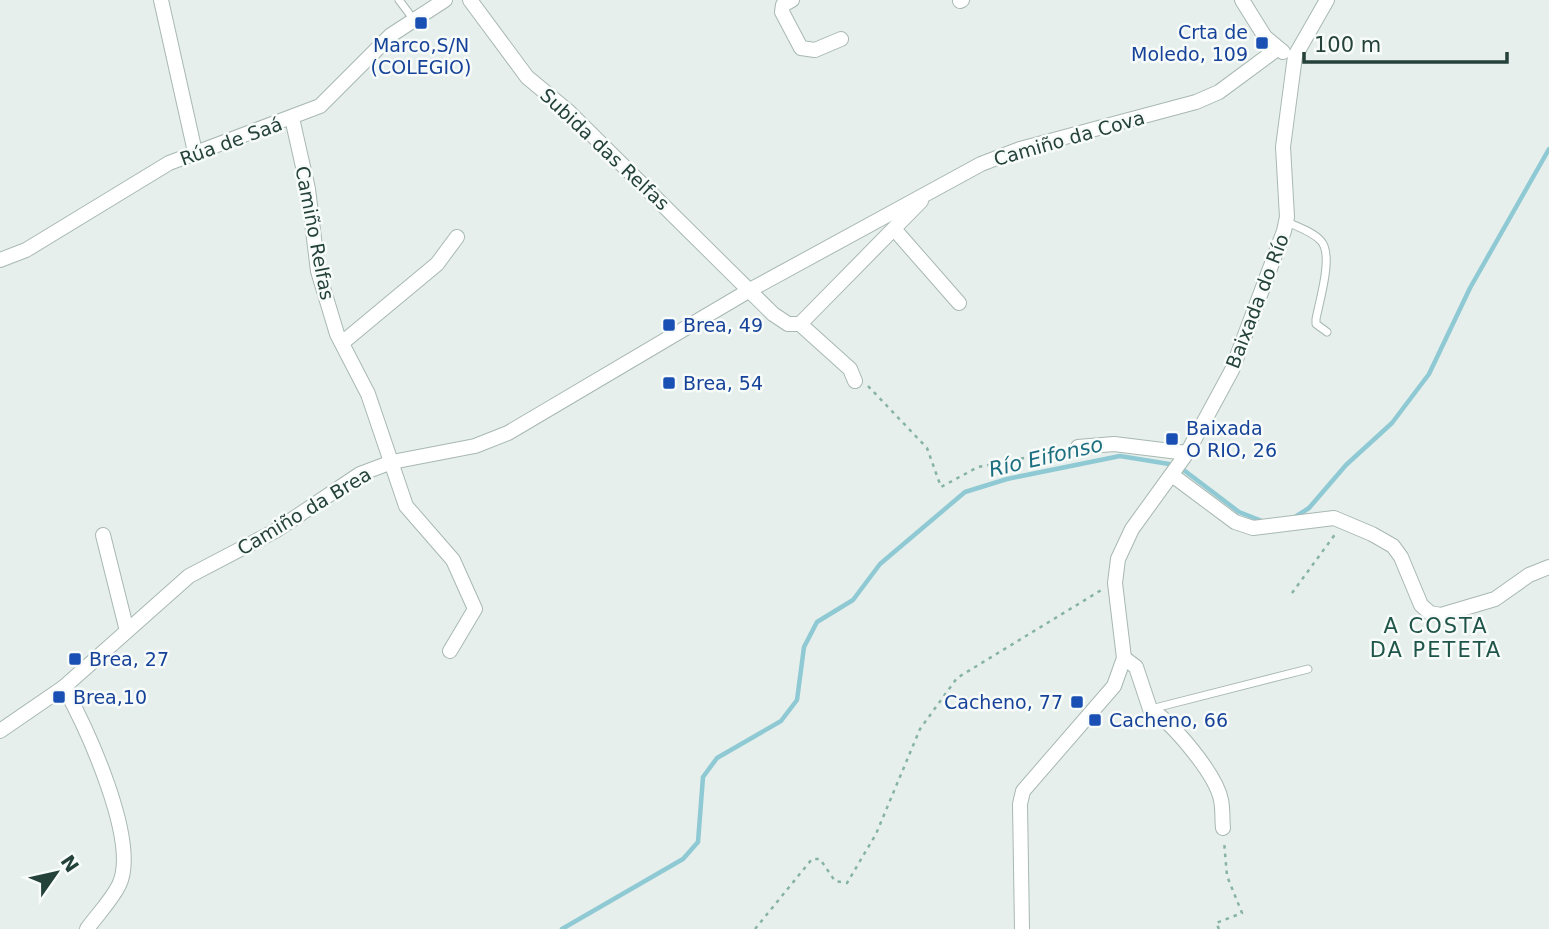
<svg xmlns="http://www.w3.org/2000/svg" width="1549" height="929" font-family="'DejaVu Sans',sans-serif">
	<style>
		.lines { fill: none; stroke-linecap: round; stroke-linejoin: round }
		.stream { stroke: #8ec9d4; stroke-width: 4.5 }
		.service-casing { stroke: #a8b8b2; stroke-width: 9 }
		.minor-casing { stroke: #a8b8b2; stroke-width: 16 }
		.path { stroke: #86b3a5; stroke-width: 2.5; stroke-dasharray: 3.5 5; stroke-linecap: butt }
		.service { stroke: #fff; stroke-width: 7 }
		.minor { stroke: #fff; stroke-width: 14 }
		.transit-dot { fill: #1a4fb4; stroke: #f7fbf9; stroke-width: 2.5 }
		.labels { text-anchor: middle; stroke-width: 5; stroke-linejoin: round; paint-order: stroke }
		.transit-label { font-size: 19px; fill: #164399; stroke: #f7fbf9; text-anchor: start }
		.street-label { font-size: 19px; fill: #24423a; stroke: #f7fbf9 }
		.water-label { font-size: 21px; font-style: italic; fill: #1c6f80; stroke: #f7fbf9 }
		.neighbourhood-label { font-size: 21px; letter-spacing: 2px; fill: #1f5548; stroke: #f7fbf9 }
	</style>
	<rect width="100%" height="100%" fill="#e6efeb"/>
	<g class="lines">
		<!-- stream -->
		<g class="stream">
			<polyline points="1295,517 1309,508 1346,465 1392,423 1429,374 1470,288 1549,149"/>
			<polyline points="562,929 683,859 698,842 703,777 717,758 781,721 797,700 804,647 817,622 853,600 880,564 965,492 1007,479 1120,456 1169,464 1185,471 1239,512 1262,521"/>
		</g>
		<!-- service casing -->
		<g class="service-casing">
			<g id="service">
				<polyline points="399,0 414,20"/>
				<path d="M1287,222C1298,227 1313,232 1321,241C1334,255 1319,302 1316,319V324L1327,332"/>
				<polyline points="1151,709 1308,669"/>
			</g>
		</g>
		<!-- minor casing -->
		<g class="minor-casing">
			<g id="minor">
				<polyline points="161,0 195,152"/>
				<polyline points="470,0 527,77 569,112 773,314 788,324 800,324 850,369 855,381"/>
				<polyline points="792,0 783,5 782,12 801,48 815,50 841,39"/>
				<polyline points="1242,0 1265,37 1283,52"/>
				<polyline points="960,1 962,0"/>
				<polyline points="292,118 308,189 318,271 337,334 368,394 406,506 453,560 475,609 450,651"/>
				<polyline points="895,230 959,303"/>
				<polyline points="0,260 26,250 169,163 320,106 391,35 445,0"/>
				<polyline points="800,324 921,201"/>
				<polyline points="342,343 437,264 457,237"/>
				<polyline points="1078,447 1114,444 1187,453"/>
				<polyline points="1172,475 1235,522 1253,528 1334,518 1372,534 1393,546 1401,557 1421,605 1430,613 1441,615 1495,599 1529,575 1549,567"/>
				<polyline points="103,535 127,631"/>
				<path d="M1124,658L1136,667L1150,709C1172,722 1216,774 1221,800C1223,809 1222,819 1223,828"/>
				<path d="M64,687C86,727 140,842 119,885C111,901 97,915 87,929"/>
				<polyline points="0,731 64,687 189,576 275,531 360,474 392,462 475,446 508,433 750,290 981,164 1020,149 1196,102 1219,92 1277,49"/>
				<polyline points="1022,929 1020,804 1023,791 1114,686 1124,658 1115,583 1118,559 1132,529 1187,453 1232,370 1284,231 1287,217 1283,147 1295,56 1327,0"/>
			</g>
		</g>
		<!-- path -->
		<g class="path">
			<polyline points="868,386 927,448 941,487 978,467 1065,450"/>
			<polyline points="1292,593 1336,533"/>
			<polyline points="755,929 812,859 820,859 835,881 847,883 876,834 920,729 957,678 1103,589"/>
			<polyline points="1219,929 1216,923 1242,913 1227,876 1224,841"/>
		</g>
		<!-- service -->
		<use href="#service" class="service"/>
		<!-- minor -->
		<use href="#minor" class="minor"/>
	</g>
	<!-- markers -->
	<g class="transit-dot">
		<rect x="414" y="16" width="14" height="14" rx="3.5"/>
		<rect x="1255" y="36" width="14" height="14" rx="3.5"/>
		<rect x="662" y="318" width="14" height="14" rx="3.5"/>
		<rect x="662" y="376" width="14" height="14" rx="3.5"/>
		<rect x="1165" y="432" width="14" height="14" rx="3.5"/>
		<rect x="68" y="652" width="14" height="14" rx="3.5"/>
		<rect x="52" y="690" width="14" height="14" rx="3.5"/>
		<rect x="1070" y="695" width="14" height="14" rx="3.5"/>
		<rect x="1088" y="713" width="14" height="14" rx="3.5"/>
	</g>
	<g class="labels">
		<!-- transit labels -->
		<g class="transit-label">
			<text x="1248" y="39" text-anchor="end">Crta de<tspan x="1248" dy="22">Moledo, 109</tspan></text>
			<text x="421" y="52" text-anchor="middle">Marco,S/N<tspan x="421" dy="22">(COLEGIO)</tspan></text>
			<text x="683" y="332">Brea, 49</text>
			<text x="683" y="390">Brea, 54</text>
			<text x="1186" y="435">Baixada<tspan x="1186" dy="22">O RIO, 26</tspan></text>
			<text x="89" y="666">Brea, 27</text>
			<text x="73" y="704">Brea,10</text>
			<text x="1063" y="709" text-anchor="end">Cacheno, 77</text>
			<text x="1109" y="727">Cacheno, 66</text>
		</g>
		<!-- street labels -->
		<g class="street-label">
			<text transform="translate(1069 138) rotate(-16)" y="7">Camiño da Cova</text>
			<text transform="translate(231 141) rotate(-20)" y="7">Rúa de Saá</text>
			<text transform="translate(605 149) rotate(43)" y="7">Subida das Relfas</text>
			<text transform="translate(315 233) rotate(79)" y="7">Camiño Relfas</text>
			<text transform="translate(1257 301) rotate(-69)" y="7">Baixada do Río</text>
			<text transform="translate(304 511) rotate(-31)" y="7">Camiño da Brea</text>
		</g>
		<!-- water labels -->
		<g class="water-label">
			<text transform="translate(1046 457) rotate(-13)" y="7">Río Eifonso</text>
		</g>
		<!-- neighbourhood labels -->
		<g class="neighbourhood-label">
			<text x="1436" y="633">A COSTA<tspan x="1436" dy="24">DA PETETA</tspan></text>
		</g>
	</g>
	<!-- north arrow -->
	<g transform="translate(56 873) rotate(56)" stroke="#f7fbf9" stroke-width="5" paint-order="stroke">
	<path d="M0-5L12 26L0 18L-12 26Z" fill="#24423a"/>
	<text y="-10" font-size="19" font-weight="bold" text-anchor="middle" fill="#24423a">N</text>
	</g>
	<!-- scale -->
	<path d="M1304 52v10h203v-10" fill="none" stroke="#24423a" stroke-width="3.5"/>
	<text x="1314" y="52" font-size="21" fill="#24423a" stroke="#f7fbf9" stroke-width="5" paint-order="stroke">100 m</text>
</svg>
